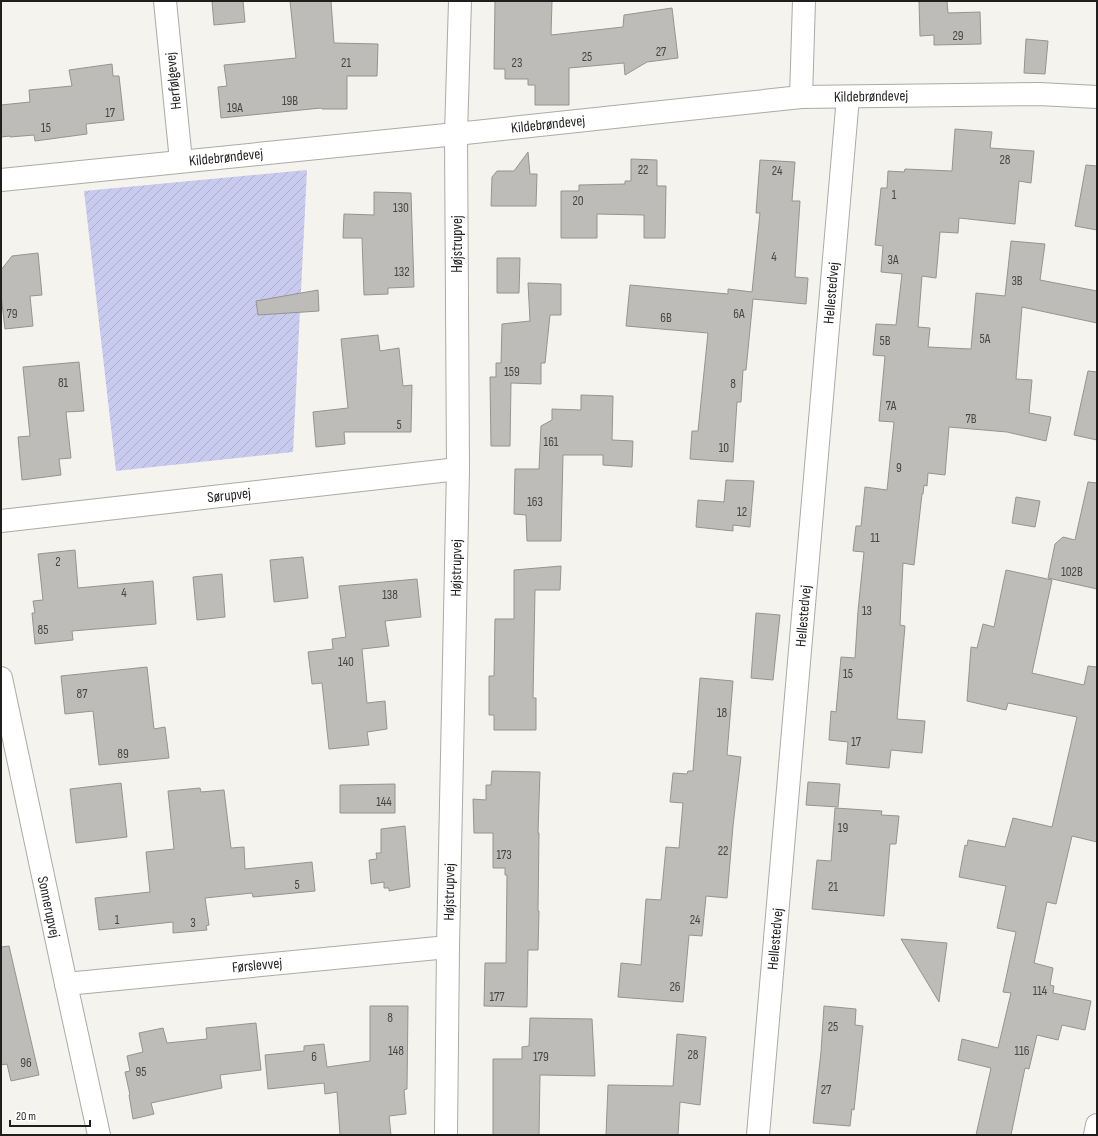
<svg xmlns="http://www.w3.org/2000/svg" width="1098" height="1136" font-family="'Sofia Sans Condensed',sans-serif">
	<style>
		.garden { fill: url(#garden-furrows) }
		.building { fill: #bdbcb8; stroke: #959490 }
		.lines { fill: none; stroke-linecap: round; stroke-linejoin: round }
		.minor-casing { stroke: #abaaa6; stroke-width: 24 }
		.tertiary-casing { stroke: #abaaa6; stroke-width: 24 }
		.minor { stroke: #fff; stroke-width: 22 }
		.tertiary { stroke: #fff; stroke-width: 22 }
		.labels { text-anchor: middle; stroke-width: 4; stroke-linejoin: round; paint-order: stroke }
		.number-label { font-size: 13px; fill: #464644 }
		.street-label { font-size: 15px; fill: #1f1f1d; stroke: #fff }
	</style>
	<defs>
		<pattern id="garden-furrows" width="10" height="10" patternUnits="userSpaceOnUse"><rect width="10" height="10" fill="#c8cbed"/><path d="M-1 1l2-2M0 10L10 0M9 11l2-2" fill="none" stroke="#abaecb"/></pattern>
	</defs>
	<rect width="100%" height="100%" fill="#f4f3ee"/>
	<!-- garden -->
	<polygon class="garden" points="307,170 293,452 116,471 84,191"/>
	<!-- building -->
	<g class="building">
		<polygon points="212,1 243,1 245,22 214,25"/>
		<polygon points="290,1 331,1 334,43 378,44 377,76 347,76 347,109 322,109 321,108 221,118 218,87 227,86 224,65 296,58"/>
		<polygon points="495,1 552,1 551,35 623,27 624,15 672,8 678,58 647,62 625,75 624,63 569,68 569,105 535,105 535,85 528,85 528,79 505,79 505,69 494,69"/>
		<polygon points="919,1 947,1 948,13 980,12 981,44 934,45 934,35 920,36"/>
		<polygon points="1026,39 1048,41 1045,74 1024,73"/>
		<polygon points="112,64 113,76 119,76 124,120 86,124 87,134 35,141 34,135 10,137 10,136 1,137 1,105 30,102 29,90 72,86 69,70"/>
		<polygon points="955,129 992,132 990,148 1034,151 1031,183 1019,181 1015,224 959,218 958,233 940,232 936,278 922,276 918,327 930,328 928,347 971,349 976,293 1005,296 1011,241 1045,244 1040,280 1097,291 1097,323 1022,307 1016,379 1032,380 1029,413 1051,417 1046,441 1007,432 949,427 945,475 928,473 927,486 924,485 923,494 922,494 914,565 903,563 900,625 905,626 897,719 925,721 922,753 891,750 889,768 846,764 848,742 829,740 831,711 836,712 841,657 855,658 858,611 864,552 853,551 856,526 861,526 865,487 887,490 894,422 879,421 885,356 873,355 876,324 896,325 902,274 881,272 883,246 875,245 881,188 887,188 888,171 904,172 905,169 952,171"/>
		<polygon points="528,152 530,174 537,174 536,206 491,206 492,177 497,171 514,171"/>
		<polygon points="631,159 657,160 657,186 666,186 665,238 644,238 644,215 597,214 597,238 561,238 561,191 579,191 579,185 625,184 625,181 631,181"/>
		<polygon points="760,160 795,162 792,201 800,201 795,277 808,278 806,304 753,299 746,370 743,370 741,402 737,402 733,462 690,459 692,431 698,431 708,333 626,326 630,285 728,294 728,289 752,292 760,213 756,213"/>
		<polygon points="1086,165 1097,166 1097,230 1075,226"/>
		<polygon points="374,192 411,193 414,287 388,288 388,294 364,295 362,238 343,238 344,214 374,215"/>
		<polygon points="38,253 42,295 30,296 33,326 5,329 1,295 1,270 12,256"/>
		<polygon points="497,258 520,258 519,293 497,293"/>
		<polygon points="528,283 561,284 561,315 550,315 545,363 541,363 541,384 511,383 510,446 491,446 490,377 496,377 496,363 501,363 502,324 530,321"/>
		<polygon points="318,290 319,311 258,315 256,301"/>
		<polygon points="378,335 380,351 399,348 403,386 412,385 411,432 344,432 345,444 316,447 313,412 348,408 341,339"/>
		<polygon points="79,362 84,411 66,412 71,458 59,459 61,475 22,480 18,437 30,436 23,367"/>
		<polygon points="1088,371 1097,372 1097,440 1074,435"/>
		<polygon points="581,395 613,396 612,440 633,441 632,467 603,465 603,455 563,455 561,541 527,541 526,515 514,514 515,469 539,469 541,426 552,420 552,409 581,410"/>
		<polygon points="726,480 754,481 750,527 733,525 733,531 696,527 698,500 724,502"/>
		<polygon points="1088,482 1097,483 1097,589 1048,578 1055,544 1063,537 1075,540"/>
		<polygon points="1016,497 1040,501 1035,527 1012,523"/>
		<polygon points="75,550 78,588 153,581 156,624 72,631 73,640 35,644 32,613 35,613 33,601 43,600 38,554"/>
		<polygon points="303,557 308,598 274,602 270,560"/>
		<polygon points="561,566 560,590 535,590 533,698 536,698 536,730 494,730 494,715 489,715 489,676 494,676 495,619 514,619 514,570"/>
		<polygon points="1006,570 1052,580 1032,673 1084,685 1088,666 1097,667 1097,842 1072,836 1056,904 1047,902 1034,963 1053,968 1050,985 1054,986 1053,993 1091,1001 1085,1030 1062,1025 1058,1040 1037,1035 1029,1069 1025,1068 1011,1135 976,1135 991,1068 958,1060 962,1039 998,1048 1011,993 1003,992 1016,932 997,928 1006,886 959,877 965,845 967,846 968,840 1005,847 1013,818 1052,827 1077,717 1008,703 1006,710 967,701 971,647 977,648 983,624 994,627"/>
		<polygon points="222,574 225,617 197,620 193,577"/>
		<polygon points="417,579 421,617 385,621 389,646 362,649 367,703 385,701 387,729 367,732 369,745 329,749 322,683 312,684 308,652 333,649 332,639 346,637 339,586"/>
		<polygon points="756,613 780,615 773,680 751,678"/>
		<polygon points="147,667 154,729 165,727 169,758 99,765 93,711 65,714 61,676"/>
		<polygon points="700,678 733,681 727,755 741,757 733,826 727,898 706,896 702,936 689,935 683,1002 618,997 621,963 641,965 646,899 661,900 666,847 679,848 683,803 670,802 673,773 687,774 688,771 693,771"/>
		<polygon points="492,771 540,772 538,833 539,833 538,911 539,911 538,950 528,950 527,1007 484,1006 485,963 506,963 507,875 505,875 505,868 493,868 493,833 474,833 473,799 486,800 486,785 491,785"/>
		<polygon points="808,782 840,784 838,807 806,805"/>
		<polygon points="121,783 127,837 76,843 70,789"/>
		<polygon points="395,784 395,813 340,813 340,785"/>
		<polygon points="200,788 201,792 224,790 231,848 244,847 245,869 312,862 315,891 253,897 252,893 205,898 209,925 206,926 207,930 173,933 173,922 99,930 95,898 150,892 146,852 174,849 168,791"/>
		<polygon points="835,808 882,811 881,815 899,816 896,844 890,844 884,916 812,909 817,860 831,861"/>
		<polygon points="405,826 410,887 389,891 389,888 384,888 384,882 371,884 369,860 377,859 376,853 381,853 381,829"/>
		<polygon points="901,939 947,943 939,1002"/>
		<polygon points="9,946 39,1075 11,1081 7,1064 1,1065 1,947"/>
		<polygon points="370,1006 408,1006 407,1089 404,1090 406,1114 389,1116 391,1135 340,1135 337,1092 325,1094 324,1083 268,1089 265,1055 304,1051 304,1046 324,1044 327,1067 370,1061"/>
		<polygon points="824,1006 856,1009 855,1025 863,1026 854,1110 852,1109 850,1126 813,1123 821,1052"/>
		<polygon points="530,1018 592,1019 595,1076 540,1075 539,1135 493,1135 493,1059 522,1059 522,1047 529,1046"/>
		<polygon points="256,1023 261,1070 220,1075 222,1088 151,1103 154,1114 133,1119 129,1095 130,1095 125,1072 130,1071 127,1056 143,1052 139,1033 163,1028 167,1043 207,1039 206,1028"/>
		<polygon points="677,1034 706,1037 700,1105 680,1102 678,1135 606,1135 608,1085 673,1086"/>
	</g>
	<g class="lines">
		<!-- minor casing -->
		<g class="minor-casing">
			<g id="minor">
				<polyline points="165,1 181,161"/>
				<polyline points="801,97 804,1"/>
				<polyline points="1,180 456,134 801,97 1039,94 1097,97"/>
				<polyline points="1,521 458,469"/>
				<polyline points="1,678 66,984 99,1135"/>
				<polyline points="66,984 448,947"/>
				<polyline points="446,1135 448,947 458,469 456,134 460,1"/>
				<polyline points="758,1135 848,97"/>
			</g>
		</g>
		<!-- tertiary casing -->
		<g class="tertiary-casing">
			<polyline id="tertiary" points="1095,1135 1097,1125"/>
		</g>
		<!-- minor -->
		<use href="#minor" class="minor"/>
		<!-- tertiary -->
		<use href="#tertiary" class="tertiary"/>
	</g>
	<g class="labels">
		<!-- number labels -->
		<g class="number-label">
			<text x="958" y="40">29</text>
			<text x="661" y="56">27</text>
			<text x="587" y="61">25</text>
			<text x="346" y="67">21</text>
			<text x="517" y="67">23</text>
			<text x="290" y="105">19B</text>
			<text x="235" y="112">19A</text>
			<text x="110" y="117">17</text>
			<text x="46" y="132">15</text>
			<text x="1005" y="164">28</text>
			<text x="643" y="174">22</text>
			<text x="777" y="175">24</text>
			<text x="894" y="199">1</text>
			<text x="578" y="205">20</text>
			<text x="401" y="212">130</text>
			<text x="774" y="261">4</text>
			<text x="893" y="264">3A</text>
			<text x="402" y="276">132</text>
			<text x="1017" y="285">3B</text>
			<text x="12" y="318">79</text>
			<text x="739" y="318">6A</text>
			<text x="666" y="322">6B</text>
			<text x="985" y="343">5A</text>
			<text x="885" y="345">5B</text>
			<text x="512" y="376">159</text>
			<text x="63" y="387">81</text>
			<text x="733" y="388">8</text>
			<text x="891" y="410">7A</text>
			<text x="971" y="423">7B</text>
			<text x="399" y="429">5</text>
			<text x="551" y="446">161</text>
			<text x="724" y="452">10</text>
			<text x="899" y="472">9</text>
			<text x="535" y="506">163</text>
			<text x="742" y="516">12</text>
			<text x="875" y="542">11</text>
			<text x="58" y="566">2</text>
			<text x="1072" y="576">102B</text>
			<text x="124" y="597">4</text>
			<text x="390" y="599">138</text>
			<text x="867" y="615">13</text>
			<text x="43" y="634">85</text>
			<text x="346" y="666">140</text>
			<text x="848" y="678">15</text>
			<text x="82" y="698">87</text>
			<text x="722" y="717">18</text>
			<text x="856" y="746">17</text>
			<text x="123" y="758">89</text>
			<text x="384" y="806">144</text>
			<text x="843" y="832">19</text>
			<text x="723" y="855">22</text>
			<text x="504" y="859">173</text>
			<text x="297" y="889">5</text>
			<text x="833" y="891">21</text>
			<text x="117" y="924">1</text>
			<text x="695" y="924">24</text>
			<text x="193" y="927">3</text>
			<text x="675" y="991">26</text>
			<text x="1040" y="995">114</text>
			<text x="497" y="1001">177</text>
			<text x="390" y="1022">8</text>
			<text x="833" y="1031">25</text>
			<text x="396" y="1055">148</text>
			<text x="1022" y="1055">116</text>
			<text x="693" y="1059">28</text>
			<text x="314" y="1061">6</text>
			<text x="541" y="1061">179</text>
			<text x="26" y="1067">96</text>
			<text x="141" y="1076">95</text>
			<text x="826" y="1094">27</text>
		</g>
		<!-- street labels -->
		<g class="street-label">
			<text transform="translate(173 81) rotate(-96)" y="5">Herfølgevej</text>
			<text transform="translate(871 96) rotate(-1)" y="5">Kildebrøndevej</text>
			<text transform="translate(548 124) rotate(-6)" y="5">Kildebrøndevej</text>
			<text transform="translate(226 157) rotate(-6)" y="5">Kildebrøndevej</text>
			<text transform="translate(457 244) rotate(-90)" y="5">Højstrupvej</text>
			<text transform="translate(831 293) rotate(-85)" y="5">Hellestedvej</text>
			<text transform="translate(229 495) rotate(-6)" y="5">Sørupvej</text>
			<text transform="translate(456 568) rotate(-89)" y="5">Højstrupvej</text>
			<text transform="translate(803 616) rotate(-85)" y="5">Hellestedvej</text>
			<text transform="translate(449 892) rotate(-89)" y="5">Højstrupvej</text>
			<text transform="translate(49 907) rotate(78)" y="5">Sonnerupvej</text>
			<text transform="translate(775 939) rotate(-85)" y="5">Hellestedvej</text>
			<text transform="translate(257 965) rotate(-5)" y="5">Førslevvej</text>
		</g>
	</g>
	<!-- border -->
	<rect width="1098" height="1136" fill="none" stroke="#1f1f1d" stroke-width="4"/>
	<!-- scale -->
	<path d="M10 1120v6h80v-6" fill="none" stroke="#1f1f1d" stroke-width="2"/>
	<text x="16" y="1120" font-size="12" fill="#1f1f1d" stroke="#ffffff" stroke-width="3" paint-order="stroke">20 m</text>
</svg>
